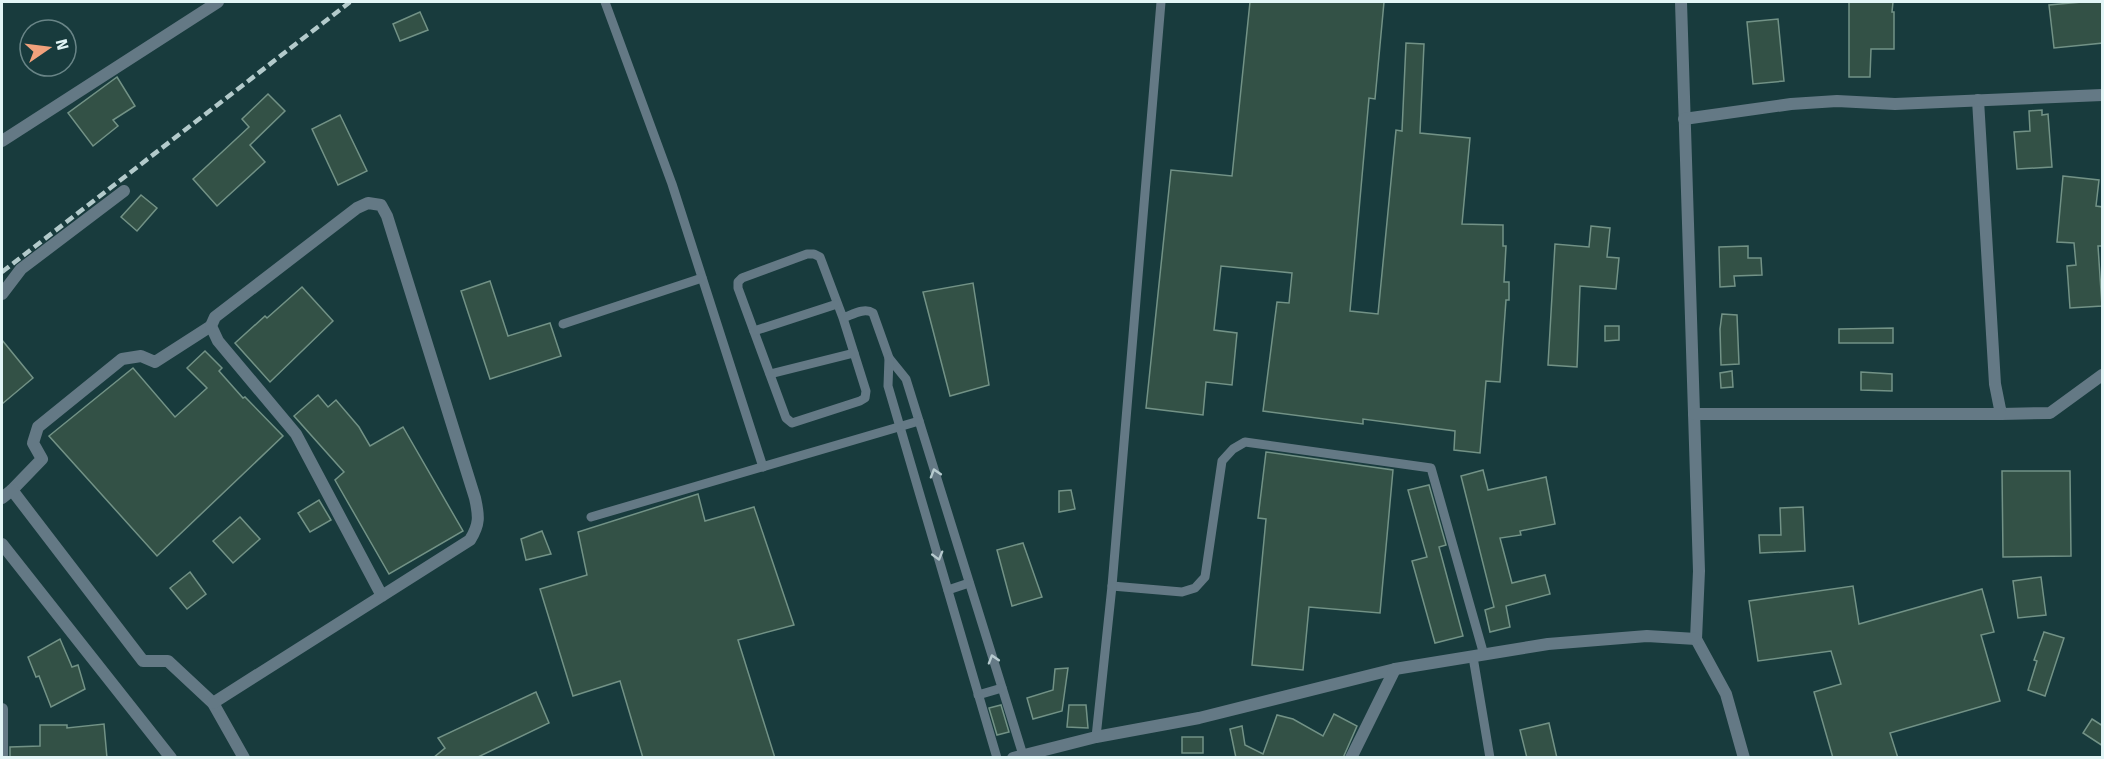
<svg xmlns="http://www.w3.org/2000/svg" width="2104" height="759" font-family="'Fira Sans',sans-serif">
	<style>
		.building { fill: #335146; stroke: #729286; stroke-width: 1.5 }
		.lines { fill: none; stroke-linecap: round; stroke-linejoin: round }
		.service { stroke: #647985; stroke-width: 9 }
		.minor { stroke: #647985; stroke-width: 12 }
		.tertiary { stroke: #647985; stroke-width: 12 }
		.rail { stroke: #b3cacb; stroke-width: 4.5; stroke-dasharray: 9 4.5; stroke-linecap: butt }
		.oneway { stroke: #b6cace }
	</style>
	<rect width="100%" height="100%" fill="#183b3d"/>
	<!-- building -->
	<g class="building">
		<polygon points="1250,2 1384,2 1375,99 1369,98 1350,311 1378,314 1396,130 1402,131 1406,43 1424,44 1420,133 1470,138 1462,224 1503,225 1503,246 1506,246 1504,282 1509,282 1509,300 1506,300 1500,382 1486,381 1480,453 1454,450 1455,431 1363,419 1363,424 1263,411 1277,302 1289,303 1292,273 1221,266 1214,330 1237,333 1232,385 1206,382 1203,415 1146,408 1171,170 1232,176"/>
		<polygon points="1849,2 1893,2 1892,12 1894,12 1894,49 1871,49 1870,77 1849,77"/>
		<polygon points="2082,2 2103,2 2103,43 2054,48 2049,5"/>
		<polygon points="420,12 428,30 400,41 393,24"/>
		<polygon points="1778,19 1784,81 1753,84 1747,22"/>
		<polygon points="117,77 135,106 113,120 118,126 93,146 68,113"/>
		<polygon points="268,94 285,111 250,145 265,162 217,206 193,179 249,127 242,119"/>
		<polygon points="2042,110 2042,115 2048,114 2052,167 2017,169 2014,132 2030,131 2029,111"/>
		<polygon points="340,115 367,171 338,185 312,129"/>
		<polygon points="2063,176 2099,180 2096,206 2103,207 2103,246 2098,246 2102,306 2070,308 2067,266 2076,265 2074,243 2057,242"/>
		<polygon points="141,195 157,208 137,231 121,217"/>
		<polygon points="1591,226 1610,228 1607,257 1619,258 1616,289 1580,286 1577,367 1548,365 1555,244 1589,247"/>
		<polygon points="1748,246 1748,258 1761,258 1762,275 1734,276 1735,286 1720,287 1719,247"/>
		<polygon points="490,281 508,336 550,323 561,356 490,379 461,291"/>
		<polygon points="973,283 989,385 950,396 923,292"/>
		<polygon points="302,287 333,321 270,382 235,343 265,316 267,318"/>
		<polygon points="1722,314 1737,315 1739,364 1721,365 1720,329"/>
		<polygon points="1605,326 1619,326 1619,340 1605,341"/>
		<polygon points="1893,328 1893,343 1839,343 1839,329"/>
		<polygon points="2,340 33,378 2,404"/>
		<polygon points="205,351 222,368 219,371 243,398 245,397 283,436 157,556 49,436 133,368 175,417 207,388 187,368"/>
		<polygon points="1732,371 1733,387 1721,388 1720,373"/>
		<polygon points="1861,372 1892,374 1892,391 1861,390"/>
		<polygon points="318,395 328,407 336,400 359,427 370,446 403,427 463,531 389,574 335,480 344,472 294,416"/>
		<polygon points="1266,452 1393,470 1380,613 1309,607 1303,670 1252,665 1266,519 1258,518"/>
		<polygon points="1483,470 1488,490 1546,477 1555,524 1520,531 1521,535 1500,538 1512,583 1545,575 1550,594 1506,606 1510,627 1490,632 1485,610 1494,607 1461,476"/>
		<polygon points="2002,471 2070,471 2071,556 2003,557"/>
		<polygon points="1429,485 1446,545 1439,547 1463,636 1435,643 1412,561 1427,557 1408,490"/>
		<polygon points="1071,490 1075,509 1059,512 1059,491"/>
		<polygon points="698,494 705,521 754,507 794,625 738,640 775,758 643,758 620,681 573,696 540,589 587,575 578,532"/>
		<polygon points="319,500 331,520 310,532 298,513"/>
		<polygon points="1803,507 1805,551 1760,553 1759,535 1781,535 1780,508"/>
		<polygon points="240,517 260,539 233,563 213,541"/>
		<polygon points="542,531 551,554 526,560 521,539"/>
		<polygon points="1023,543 1042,597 1012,606 997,550"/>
		<polygon points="190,572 206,594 187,609 170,588"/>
		<polygon points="2041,577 2046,615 2018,618 2013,581"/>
		<polygon points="1853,586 1859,624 1982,589 1994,632 1981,635 2000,701 1890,733 1898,758 1833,758 1814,692 1841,684 1831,651 1758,661 1749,601"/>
		<polygon points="2044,632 2064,638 2045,696 2028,690 2037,661 2034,660"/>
		<polygon points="60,639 72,667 78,665 85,689 51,707 39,676 36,677 28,657"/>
		<polygon points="1068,668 1062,711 1033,719 1027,698 1053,690 1055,669"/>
		<polygon points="536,692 549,723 476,758 433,758 445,748 438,738"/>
		<polygon points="1001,705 1009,732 997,735 989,708"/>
		<polygon points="1069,705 1086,705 1088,728 1067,727"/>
		<polygon points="1334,714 1357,726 1343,758 1236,758 1230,729 1242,726 1245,745 1263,754 1277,715 1293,719 1323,736"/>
		<polygon points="2092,719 2103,726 2103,746 2083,733"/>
		<polygon points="1549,723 1557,758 1527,758 1520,730"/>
		<polygon points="104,724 107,758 10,758 10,747 40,746 40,725 67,725 67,728"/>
		<rect x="1182" y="737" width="21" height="16"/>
	</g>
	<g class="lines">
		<!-- service -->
		<g class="service">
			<polyline points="605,2 672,184 763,467"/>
			<path d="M843,318L866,391L865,398L860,401L792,423L786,418L738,288V282L742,278L807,254H814L820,257L843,318C852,315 864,307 873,313L889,358L906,379L1023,755"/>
			<polyline points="563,324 702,278"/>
			<polyline points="754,331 837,304"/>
			<polyline points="889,358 888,386 997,758"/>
			<polyline points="770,374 854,353"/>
			<polyline points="591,517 919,421"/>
			<polyline points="1112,586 1182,592 1195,588 1205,577 1222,461 1233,449 1245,442 1431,468 1484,655"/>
			<polyline points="948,590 969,583"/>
			<polyline points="1473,657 1490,758"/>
			<polyline points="978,695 1002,688"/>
			<polyline points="1096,737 1112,586 1161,2"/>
		</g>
		<!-- minor -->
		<g class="minor">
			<polyline points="1681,2 1699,571 1696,639 1726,694 1744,758"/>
			<polyline points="1978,100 1995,384 2001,414 2050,413 2102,375"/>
			<polyline points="1684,119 1791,104 1837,101 1895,104 2102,95"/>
			<polyline points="2,294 21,269 124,191"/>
			<polyline points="1694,414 2001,414"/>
			<polyline points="12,490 42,459 33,443 38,427 122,359 141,356 155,362 211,326"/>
			<polyline points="2,498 12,490 143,661 168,661 213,703 244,758"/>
			<polyline points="2,544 171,758"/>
			<path d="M213,703L470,540C480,524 479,516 475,498L387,216L381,205L368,203L357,208L215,317L211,326L218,341L296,434L382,596"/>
			<polyline points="2,709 2,758"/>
			<polyline points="1013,758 1096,737 1199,718 1395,669 1548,644 1647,636 1696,639"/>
			<polyline points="1351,758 1395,669"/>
		</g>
		<!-- tertiary -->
		<polyline class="tertiary" points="2,141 218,2"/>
		<!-- rail -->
		<polyline class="rail" points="2,272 350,2"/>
	</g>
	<!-- one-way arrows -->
	<defs><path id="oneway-chevron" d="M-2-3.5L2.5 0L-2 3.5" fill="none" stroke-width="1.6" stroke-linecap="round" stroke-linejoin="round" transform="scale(1.5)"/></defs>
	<g class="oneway">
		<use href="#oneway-chevron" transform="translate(935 473) rotate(-107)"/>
		<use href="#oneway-chevron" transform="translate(938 556) rotate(74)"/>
		<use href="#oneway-chevron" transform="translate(993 659) rotate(-107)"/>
	</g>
	<!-- border -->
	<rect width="2104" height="759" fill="none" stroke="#e2f5f6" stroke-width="6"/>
	<!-- north arrow -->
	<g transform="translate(48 48) rotate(76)"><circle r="28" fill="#183b3d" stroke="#698587" stroke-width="1.5"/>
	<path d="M0-4.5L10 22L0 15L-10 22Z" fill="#f1a17c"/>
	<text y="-9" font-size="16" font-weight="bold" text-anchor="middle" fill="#e2f5f6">N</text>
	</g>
</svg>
